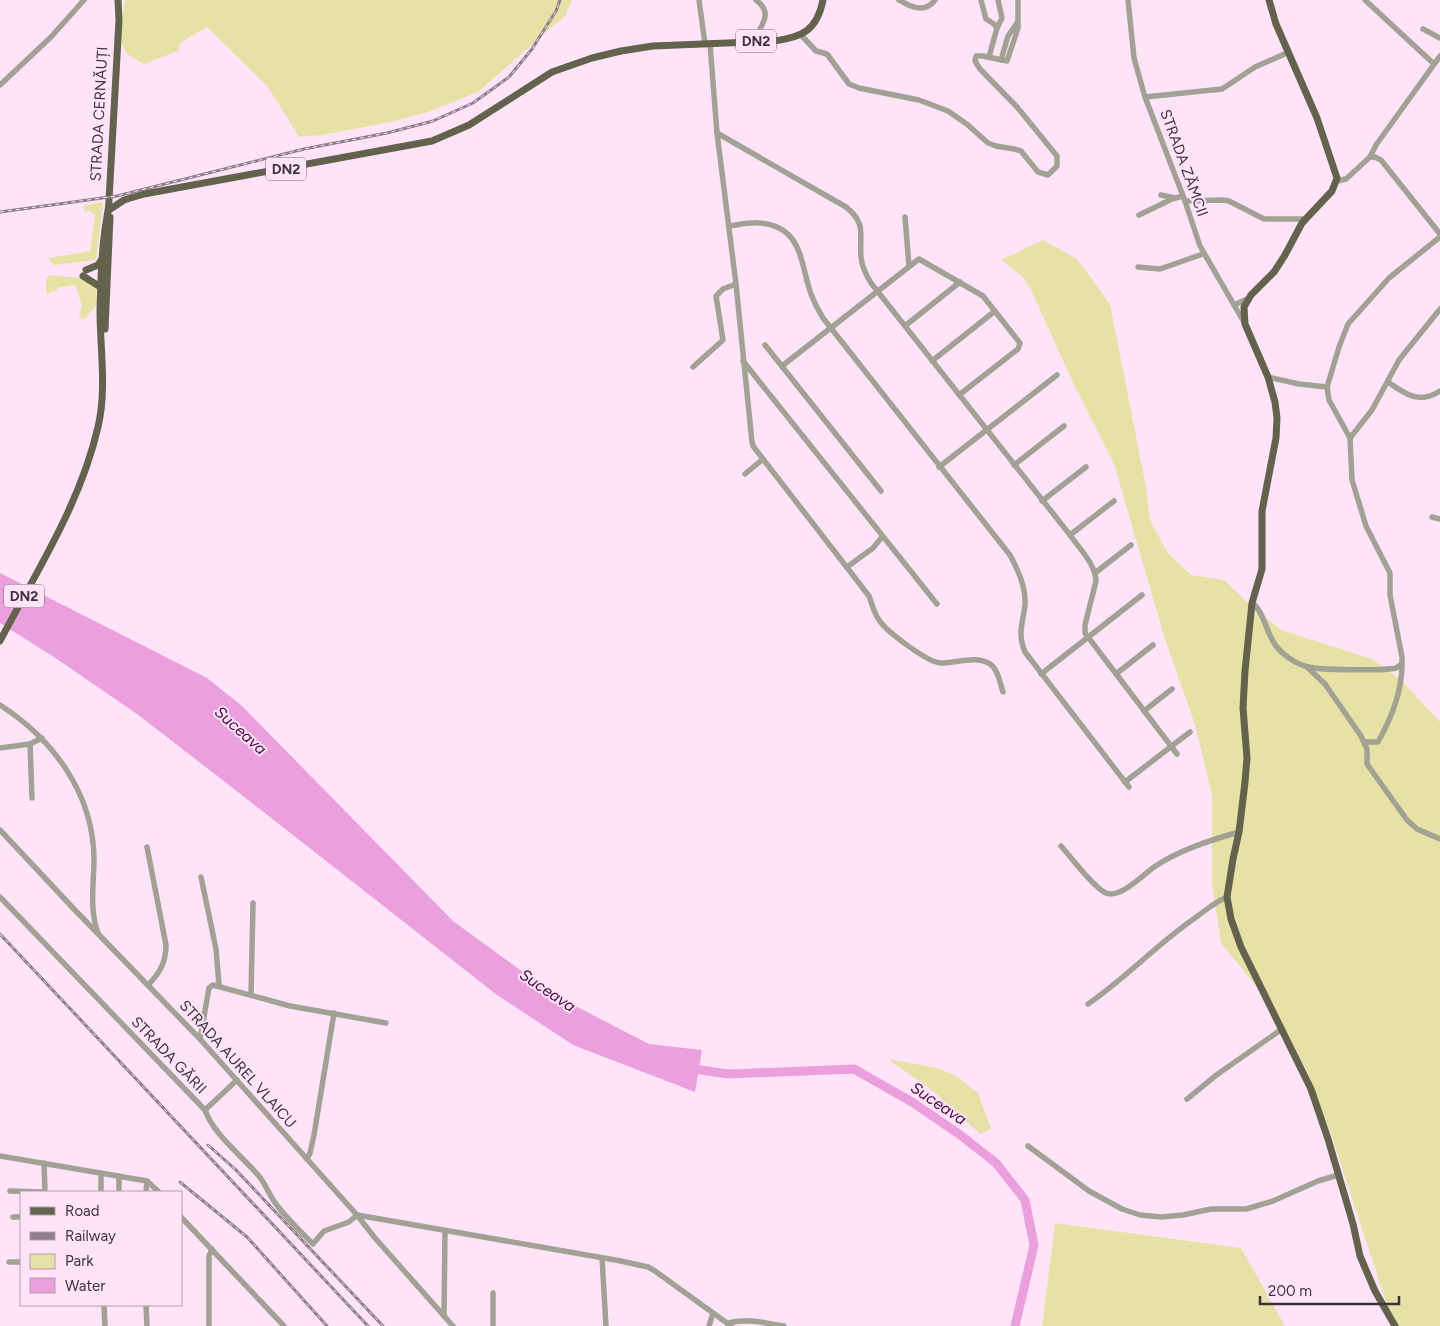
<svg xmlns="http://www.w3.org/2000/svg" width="1440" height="1326" font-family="Figtree,sans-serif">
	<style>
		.green { fill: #e6e2a5 }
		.water { fill: #eba0dd }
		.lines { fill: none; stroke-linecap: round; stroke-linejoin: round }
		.river { stroke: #eba0dd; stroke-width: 9 }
		.minor { stroke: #a1a194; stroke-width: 5.5 }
		.major { stroke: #63624c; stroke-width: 7 }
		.rail-casing { stroke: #8e7d8b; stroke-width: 3 }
		.rail { stroke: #ffe4f9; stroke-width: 1; stroke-dasharray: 4; stroke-linecap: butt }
		.labels { text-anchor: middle; stroke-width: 4; stroke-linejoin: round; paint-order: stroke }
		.shield { fill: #ffe4f9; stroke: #776874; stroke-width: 1 }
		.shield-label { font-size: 14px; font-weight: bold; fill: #3d333b }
		.street-label { font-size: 15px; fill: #3d333b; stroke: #ffe4f9 }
		.water-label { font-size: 16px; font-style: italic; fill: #480541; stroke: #ffe4f9 }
	</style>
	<rect width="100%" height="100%" fill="#ffe4f9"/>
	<!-- green -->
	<g class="green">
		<polygon points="125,0 572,0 565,16 478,92 428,112 391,122 322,135 299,137 268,87 207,27 180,43 178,51 144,64 127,54 120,39"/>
		<polygon points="103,202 96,260 54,265 50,262 49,258 90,251 95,215 89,211 84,212 83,206"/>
		<polygon points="1043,240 1077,259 1110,304 1146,487 1150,520 1167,552 1191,575 1224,580 1247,602 1281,630 1372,659 1401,680 1440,722 1440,1326 1394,1326 1331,1134 1307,1071 1274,1008 1221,943 1212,883 1212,796 1196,728 1164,636 1114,464 1074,385 1032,292 1024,278 1001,260"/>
		<polygon points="49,275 80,278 96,286 97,304 86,318 81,319 79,316 82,305 75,285 58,288 57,292 53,291 48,294 46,292 46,279"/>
		<polygon points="888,1059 937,1068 956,1076 978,1093 991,1129 980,1134 933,1091"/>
		<polygon points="1055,1223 1241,1248 1285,1326 1042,1326"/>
	</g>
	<!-- water -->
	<polygon class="water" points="0,573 207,678 242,706 453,921 556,996 649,1044 702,1050 695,1092 573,1045 497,995 229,785 137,714 57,659 0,623"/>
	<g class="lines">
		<!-- river -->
		<polyline class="river" points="688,1068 728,1074 854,1069 912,1102 959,1134 996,1163 1025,1200 1034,1245 1015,1326"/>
		<!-- minor -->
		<g class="minor">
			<polyline points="699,0 705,44"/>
			<path d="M756,0C768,9 767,17 760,29L768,41"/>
			<path d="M899,0C912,8 925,13 935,0"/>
			<polyline points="981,0 986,19 994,24 997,28"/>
			<polyline points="1128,0 1134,58 1145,97 1185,201 1200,246 1245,324"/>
			<polyline points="1365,0 1434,64"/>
			<polyline points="1423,29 1440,38"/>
			<polyline points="801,35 816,51 827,54 849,84 859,88 919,100 948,111 968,125 988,143 996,146 1014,149 1021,151 1038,172 1048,175 1057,166 1057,156 1017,107 980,69 975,61 976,56 983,56 1007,61 1018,28 1018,0"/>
			<path d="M710,44L717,133L736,284L752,442L753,446L869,596C872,604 874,613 879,620C886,631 928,663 941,663C956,663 977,655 990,664C998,669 1000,683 1003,692"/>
			<polyline points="989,57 997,28 1002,18 998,0"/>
			<polyline points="1001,60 1008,36 1017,23"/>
			<polyline points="0,85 51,37 84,0"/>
			<polyline points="1145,97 1222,89 1255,67 1289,52"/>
			<path d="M717,133L846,207C867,224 859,234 861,257C862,267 866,275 871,283L1070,535C1079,548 1096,565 1096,581L1085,625V633L1177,754"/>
			<polyline points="1370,157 1375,157 1381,160 1440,234"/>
			<polyline points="1337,181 1346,179 1370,157 1376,145 1440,56"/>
			<polyline points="1161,195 1175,198"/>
			<polyline points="1185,201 1223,200 1229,201 1264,219 1304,219"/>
			<polyline points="1139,215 1172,199 1183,196"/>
			<polyline points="905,217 909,266"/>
			<path d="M729,226C738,225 749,222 759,223C803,226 800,263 811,294C814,302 818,310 823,318L1010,555C1018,570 1026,587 1025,605C1023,623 1017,633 1025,652L1129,787"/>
			<polyline points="1138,267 1160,269 1203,254"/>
			<polyline points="1234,305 1249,298"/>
			<polyline points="905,326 960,282"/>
			<polyline points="765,345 881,491"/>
			<polyline points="743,361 937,604"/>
			<polyline points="932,361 995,311"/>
			<polyline points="782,366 919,259 983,296 1020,343 1018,349 959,395"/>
			<polyline points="693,367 723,340 716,296 723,289 736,284"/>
			<polyline points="1268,377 1299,384 1327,387"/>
			<path d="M1388,382C1406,395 1420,404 1440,391"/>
			<polyline points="1350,438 1372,410 1399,360 1440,309"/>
			<polyline points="1014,465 1064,426"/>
			<polyline points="939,467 1057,375"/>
			<polyline points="745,474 763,459"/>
			<polyline points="1042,501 1086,467"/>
			<polyline points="1432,517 1440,519"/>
			<polyline points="1070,535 1114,501"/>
			<polyline points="847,567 873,548 882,537"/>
			<polyline points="1095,573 1131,545"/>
			<path d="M1252,603C1263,609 1267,635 1276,646C1283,655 1296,664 1308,667C1320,670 1384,671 1396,668C1398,667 1400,665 1402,664V657L1390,595V573L1366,526L1352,480L1350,438L1329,400L1327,387L1339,347L1348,324L1389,278L1440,237"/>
			<polyline points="1307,667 1325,684 1361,736 1367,749 1367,764 1407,820 1417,829 1440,839"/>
			<polyline points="1041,674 1142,595"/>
			<polyline points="1116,674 1153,645"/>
			<path d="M0,705C53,739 93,793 94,858C94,883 89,909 98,933"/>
			<polyline points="1144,711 1172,689"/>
			<path d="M1364,742H1378C1391,719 1402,691 1402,664"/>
			<polyline points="30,744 32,798"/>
			<polyline points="0,748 30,744 42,738"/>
			<polyline points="1125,782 1190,732"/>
			<polyline points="0,830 73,908 200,1039 357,1215 621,1261 648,1267 655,1271 731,1326"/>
			<path d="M1061,846C1071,857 1094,888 1106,893C1120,899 1143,875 1154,867C1179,850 1211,840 1239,832"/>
			<path d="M147,847L166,945C166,962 160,973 148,985"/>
			<polyline points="201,877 216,949 219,985"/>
			<path d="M0,897L205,1110C214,1135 240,1154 258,1175C266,1184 269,1195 276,1204C287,1219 300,1231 313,1244L324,1231L349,1222L357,1215L375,1238L453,1326"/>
			<polyline points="251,994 253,903"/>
			<path d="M1088,1004C1126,978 1157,944 1195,918C1206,910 1215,902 1227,897"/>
			<polyline points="200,1039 209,988 213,985 290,1006 386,1023"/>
			<polyline points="1187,1099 1215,1076 1282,1029"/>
			<polyline points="205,1110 237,1080"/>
			<polyline points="1028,1146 1089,1191 1122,1209 1140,1215 1161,1217 1183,1215 1211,1209 1246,1209 1273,1201 1318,1181 1338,1175"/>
			<polyline points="0,1156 147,1181 159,1192"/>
			<polyline points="307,1159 310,1153 314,1135 334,1013"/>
			<polyline points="44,1163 45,1192"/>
			<polyline points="101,1173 101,1192"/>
			<polyline points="10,1191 43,1192"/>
			<polyline points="119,1192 119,1176"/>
			<polyline points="146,1192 147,1181"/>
			<polyline points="13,1217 21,1217"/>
			<polyline points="181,1217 284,1326"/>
			<polyline points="602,1258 606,1326"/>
			<polyline points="9,1262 21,1262"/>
			<polyline points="493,1293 493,1326"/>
			<polyline points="104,1305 105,1326"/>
			<polyline points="146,1305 147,1326"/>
			<polyline points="444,1316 445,1231"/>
			<path d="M728,1323C746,1318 765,1323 784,1326"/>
			<polyline points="209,1326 209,1256 212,1249"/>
			<polyline points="709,1326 713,1313"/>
		</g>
		<!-- major -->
		<g class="major">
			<polyline points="1269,0 1276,24 1317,118 1337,178 1332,191 1302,223 1285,255 1274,272 1251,295 1244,307 1245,324 1268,377 1275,402 1277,418 1276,438 1262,511 1262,569 1252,603 1245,671 1243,708 1247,758 1245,782 1239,832 1233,859 1227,897 1231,919 1241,947 1311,1089 1328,1139 1353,1224 1360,1256 1375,1291 1395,1326"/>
			<path d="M109,210L124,200L144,194L432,141L469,125L552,72L592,58L621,51L653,46L774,41C803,37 817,30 823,0"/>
			<polyline points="86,270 98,265 102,259"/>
			<polyline points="83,276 102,288"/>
			<polyline points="105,329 110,217"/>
			<path d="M0,641C36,572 80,505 98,427C107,389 100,349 100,310C101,281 101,251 106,223C107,215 109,208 109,200L119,20L118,0"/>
		</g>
		<!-- rail casing -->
		<g class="rail-casing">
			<g id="rail">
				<polyline points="0,212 117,196 304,149 387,133 433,121 473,103 509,77 532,49 556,11 560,0"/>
				<polyline points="0,934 368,1326"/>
				<polyline points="208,1145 235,1169 383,1326"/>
				<polyline points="180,1182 247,1237 327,1326"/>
			</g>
		</g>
		<!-- rail -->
		<use href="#rail" class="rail"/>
	</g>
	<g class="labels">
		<!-- shield labels -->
		<g class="shield">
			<rect x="736" y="29.5" width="40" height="23" rx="4"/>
			<rect x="266" y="157.5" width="40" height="23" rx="4"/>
			<rect x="4" y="584.5" width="40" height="23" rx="4"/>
		</g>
		<g class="shield-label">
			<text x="756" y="46">DN2</text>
			<text x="286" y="174">DN2</text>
			<text x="24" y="601">DN2</text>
		</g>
		<!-- street labels -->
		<g class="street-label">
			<text transform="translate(99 114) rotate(-87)" y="5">STRADA CERNĂUȚI</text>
			<text transform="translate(1184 163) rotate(70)" y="5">STRADA ZĂMCII</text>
			<text transform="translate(169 1055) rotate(46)" y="5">STRADA GĂRII</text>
			<text transform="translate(238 1064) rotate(48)" y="5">STRADA AUREL VLAICU</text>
		</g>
		<!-- water labels -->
		<g class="water-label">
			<text transform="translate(241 730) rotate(42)" y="6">Suceava</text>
			<text transform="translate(548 990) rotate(34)" y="6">Suceava</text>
			<text transform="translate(939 1103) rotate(34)" y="6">Suceava</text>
		</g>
	</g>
	<!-- legend -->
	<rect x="20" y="1191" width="162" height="115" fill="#ffe4f9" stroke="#b19dad"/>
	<rect x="30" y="1207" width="25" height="8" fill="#63624c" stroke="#b19dad"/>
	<text x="65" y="1216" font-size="15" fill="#3d333b">Road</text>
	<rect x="30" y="1232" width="25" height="8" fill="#8e7d8b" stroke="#b19dad"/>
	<text x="65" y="1241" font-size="15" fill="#3d333b">Railway</text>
	<rect x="30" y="1254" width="25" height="15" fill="#e6e2a5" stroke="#b19dad"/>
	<text x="65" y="1266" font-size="15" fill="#3d333b">Park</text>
	<rect x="30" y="1278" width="25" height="15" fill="#eba0dd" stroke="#b19dad"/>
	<text x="65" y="1291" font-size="15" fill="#3d333b">Water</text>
	<!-- scale -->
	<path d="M1260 1296v8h139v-8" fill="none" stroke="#3d333b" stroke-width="2.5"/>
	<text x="1268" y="1296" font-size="15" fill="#3d333b" stroke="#ffe4f9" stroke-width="4" paint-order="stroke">200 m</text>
</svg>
